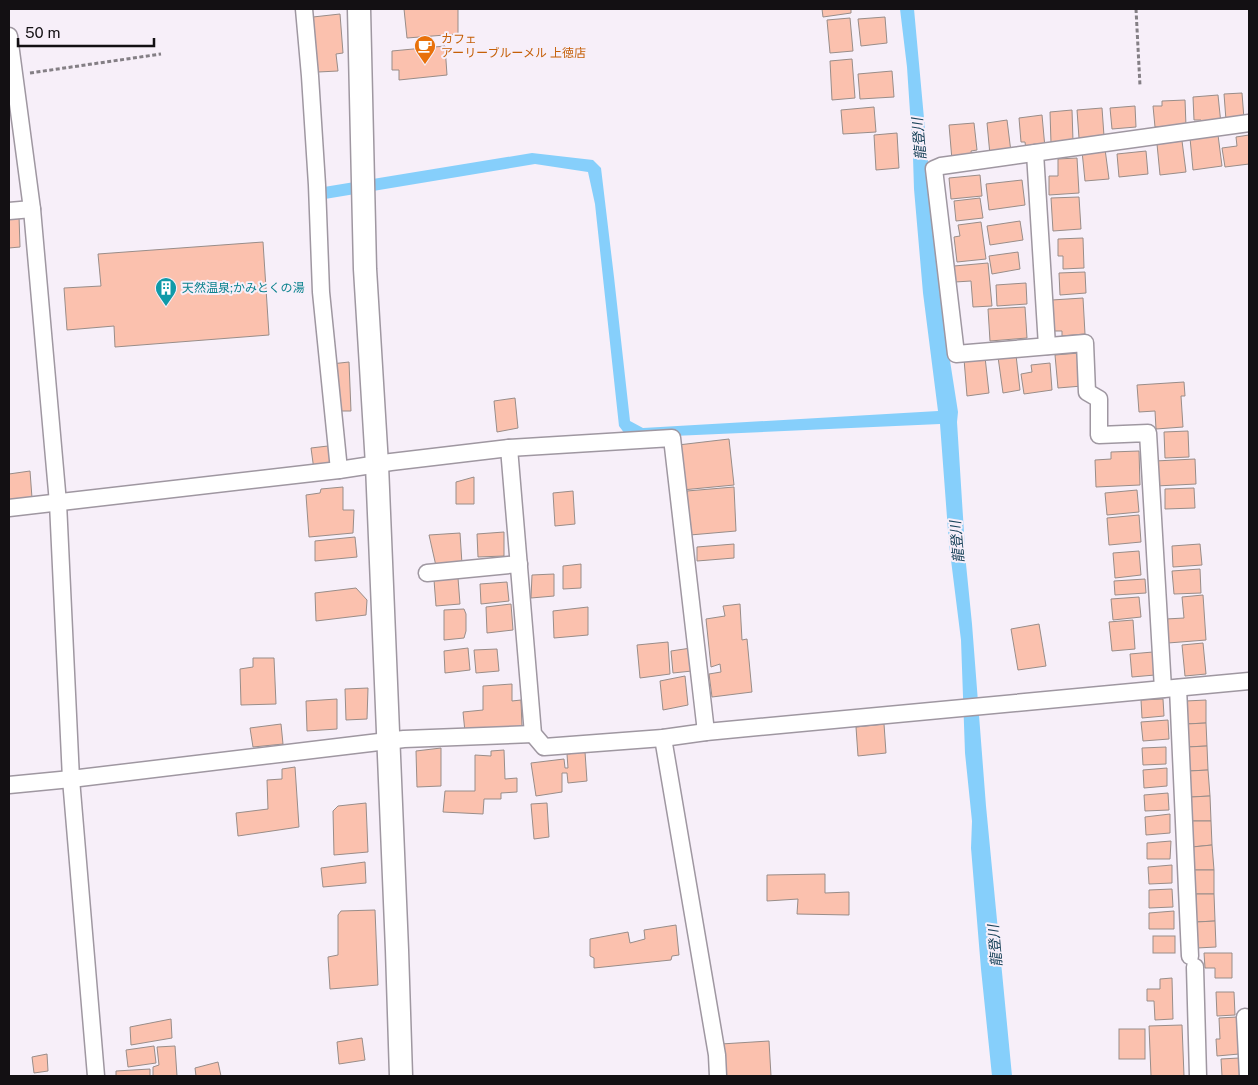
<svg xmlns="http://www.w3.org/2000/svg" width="1258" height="1085" font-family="'Public Sans','Noto Sans JP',sans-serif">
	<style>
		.water { fill: #86cffb }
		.building { fill: #fbc1ae; stroke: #998d89 }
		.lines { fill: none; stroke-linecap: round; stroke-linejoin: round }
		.street-casing { stroke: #9f97a1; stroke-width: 19 }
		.secondary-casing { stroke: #9f97a1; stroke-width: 25 }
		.path { stroke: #847f85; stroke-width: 3; stroke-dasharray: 4 2.5; stroke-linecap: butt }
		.street { stroke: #fff; stroke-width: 16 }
		.secondary { stroke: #fff; stroke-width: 22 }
		.labels { text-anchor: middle; stroke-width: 4; stroke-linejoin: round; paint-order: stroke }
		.food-label { font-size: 12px; fill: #c56008; stroke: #f7eff9; text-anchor: start }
		.culture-label { font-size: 12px; fill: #0d838f; stroke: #f7eff9; text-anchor: start }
		.water-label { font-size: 14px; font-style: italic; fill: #1b445b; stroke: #f7eff9 }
	</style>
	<rect width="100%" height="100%" fill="#f7eff9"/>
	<!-- water -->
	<polygon class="water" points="900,9 914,9 930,184 948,348 958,412 957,422 966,564 972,624 986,806 1012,1076 992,1076 981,969 971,848 972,821 965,753 961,640 949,544 940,424 628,438 619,426 595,204 588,172 535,164 325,199 324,187 532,153 593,160 601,168 614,277 630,421 643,428 938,411 923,293 914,189 913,157 907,67"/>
	<!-- building -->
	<g class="building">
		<polygon points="404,9 458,9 458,34 407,38"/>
		<polygon points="822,9 851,9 851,13 823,17"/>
		<polygon points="340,14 343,53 336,54 338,71 318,72 313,17"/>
		<polygon points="885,17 887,43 861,46 858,19"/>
		<polygon points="850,18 853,51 830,53 827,20"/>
		<polygon points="445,46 447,75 399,80 399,70 392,70 392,51"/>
		<polygon points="852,59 855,98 832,100 830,61"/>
		<polygon points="892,71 894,97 860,99 858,74"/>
		<polygon points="1242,93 1244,119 1226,120 1224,94"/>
		<polygon points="1218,95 1221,124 1201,125 1201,120 1194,120 1193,97"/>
		<polygon points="1185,100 1186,126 1155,127 1153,106 1162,106 1162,101"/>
		<polygon points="1135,106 1136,127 1112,129 1110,108"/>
		<polygon points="874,107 876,132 843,134 841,110"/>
		<polygon points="1102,108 1104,136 1079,138 1077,110"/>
		<polygon points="1072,110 1073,141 1051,143 1050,112"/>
		<polygon points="1042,115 1045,148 1026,150 1025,142 1021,142 1019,118"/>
		<polygon points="1007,120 1011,152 990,155 987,123"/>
		<polygon points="974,123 977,150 971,151 972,158 952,160 949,125"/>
		<polygon points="897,133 899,168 876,170 874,135"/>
		<polygon points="1218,135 1222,166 1193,170 1190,138"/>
		<polygon points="1249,135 1249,164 1225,167 1222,148 1237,146 1236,137"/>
		<polygon points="1182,141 1186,172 1160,175 1157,144"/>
		<polygon points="1105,149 1109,179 1085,181 1082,151"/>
		<polygon points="1146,151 1148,174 1119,177 1117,154"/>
		<polygon points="1077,158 1079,193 1049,195 1049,176 1058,176 1058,159"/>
		<polygon points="980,175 982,196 951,199 949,178"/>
		<polygon points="1022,180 1025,205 989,210 986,184"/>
		<polygon points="1079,197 1081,229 1053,231 1051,198"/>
		<polygon points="980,198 983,218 956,221 954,201"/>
		<polygon points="19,216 20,247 9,248 9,218"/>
		<polygon points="1020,221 1023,240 990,245 987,226"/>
		<polygon points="981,222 986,259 957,262 954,237 960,236 958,225"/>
		<polygon points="1083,238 1084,268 1063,269 1063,256 1058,256 1058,239"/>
		<polygon points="263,242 269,335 115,347 114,326 67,330 64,288 101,286 98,254"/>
		<polygon points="1018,252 1020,269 992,274 989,256"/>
		<polygon points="988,263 992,306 973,307 971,281 955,282 954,266"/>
		<polygon points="1085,272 1086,293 1060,295 1059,273"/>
		<polygon points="1026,283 1027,304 997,306 996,285"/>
		<polygon points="1083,298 1085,334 1062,336 1062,331 1054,331 1052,300"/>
		<polygon points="1025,307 1027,338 990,341 988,309"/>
		<polygon points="1079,353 1082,386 1058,388 1055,355"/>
		<polygon points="1016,355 1020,390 1003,393 998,357"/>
		<polygon points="985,357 989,393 967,396 964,359"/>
		<polygon points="349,362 351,411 334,411 331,364"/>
		<polygon points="1050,363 1052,390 1024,394 1021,374 1032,372 1031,365"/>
		<polygon points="1184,382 1185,396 1181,396 1183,427 1156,429 1155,411 1139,412 1137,385"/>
		<polygon points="515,398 518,428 497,432 494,401"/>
		<polygon points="1188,431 1189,457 1165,458 1164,432"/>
		<polygon points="729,439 734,485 682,490 678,445"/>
		<polygon points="328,446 331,468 314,470 311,448"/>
		<polygon points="1139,451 1140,485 1096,487 1095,460 1111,459 1111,452"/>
		<polygon points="1195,459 1196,484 1156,486 1155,461"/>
		<polygon points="30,471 32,498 9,500 9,474"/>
		<polygon points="474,477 474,504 456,504 456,482"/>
		<polygon points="343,487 343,510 354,510 353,533 309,537 306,495 320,493 321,489"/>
		<polygon points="734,487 736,531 690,535 687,491"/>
		<polygon points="1194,488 1195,508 1165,509 1165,489"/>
		<polygon points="1137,490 1139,512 1107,515 1105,493"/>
		<polygon points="573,491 575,524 555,526 553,493"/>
		<polygon points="1139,515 1141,542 1109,545 1107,518"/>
		<polygon points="504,532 504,556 478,557 477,534"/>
		<polygon points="460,533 462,564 436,566 429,535"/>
		<polygon points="355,537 357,557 315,561 315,541"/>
		<polygon points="734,544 734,558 697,561 697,547"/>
		<polygon points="1200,544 1202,565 1173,567 1172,546"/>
		<polygon points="1139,551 1141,575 1115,578 1113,553"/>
		<polygon points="581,564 581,588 563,589 563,566"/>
		<polygon points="1200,569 1201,593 1174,594 1172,571"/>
		<polygon points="554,574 554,596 531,598 532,575"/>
		<polygon points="458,578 460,604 436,606 434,580"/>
		<polygon points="1145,579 1146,593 1115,595 1114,581"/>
		<polygon points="507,582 509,601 481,604 480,584"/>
		<polygon points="356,588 367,600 366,615 316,621 315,593"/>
		<polygon points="1203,595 1206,640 1168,643 1166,619 1184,618 1182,597"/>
		<polygon points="1139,597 1141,617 1113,620 1111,599"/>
		<polygon points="511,604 513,630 487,633 486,607"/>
		<polygon points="740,604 742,640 747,639 752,692 712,697 709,674 721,672 720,664 711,667 706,619 725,616 723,606"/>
		<polygon points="588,607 588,635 554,638 553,611"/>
		<polygon points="464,609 466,614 466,631 464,638 444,640 444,610"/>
		<polygon points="1133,620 1135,649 1112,651 1109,622"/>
		<polygon points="1039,624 1046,666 1018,670 1011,629"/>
		<polygon points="668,642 670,674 640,678 637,645"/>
		<polygon points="1203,643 1206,674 1185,676 1182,645"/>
		<polygon points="468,648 470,670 445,673 444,651"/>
		<polygon points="691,648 692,671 673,673 671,651"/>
		<polygon points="497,649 499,671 476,673 474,650"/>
		<polygon points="1153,652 1155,675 1132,677 1130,654"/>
		<polygon points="253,658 274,658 276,704 241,705 240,669 253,667"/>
		<polygon points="685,676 688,705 663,710 660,681"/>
		<polygon points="512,684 512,701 521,700 522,727 465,732 463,712 483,710 483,686"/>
		<polygon points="368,688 367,719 346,720 345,689"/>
		<polygon points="337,699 337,729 307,731 306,701"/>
		<polygon points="1163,699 1164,716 1142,718 1141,700"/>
		<polygon points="1206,700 1206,723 1186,724 1186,701"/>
		<polygon points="1168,720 1169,739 1143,741 1141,722"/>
		<polygon points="1206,723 1207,746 1187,747 1186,724"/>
		<polygon points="281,724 283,744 253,747 250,728"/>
		<polygon points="884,724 886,753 858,756 856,727"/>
		<polygon points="1207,746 1208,770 1189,771 1187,747"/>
		<polygon points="1166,747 1166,764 1143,765 1142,748"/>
		<polygon points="441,748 441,786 417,787 416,751"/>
		<polygon points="504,750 505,779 517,778 517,792 501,793 501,799 484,799 483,814 443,812 445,791 475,791 475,755 491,756 491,751"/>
		<polygon points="585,752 587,781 568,783 567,773 562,773 562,792 536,796 531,763 564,759 565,768 568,768 567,754"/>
		<polygon points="295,767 299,827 238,836 236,813 268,809 267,780 282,779 282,769"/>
		<polygon points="1167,768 1167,786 1144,788 1143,770"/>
		<polygon points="1208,770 1210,796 1191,797 1189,771"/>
		<polygon points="1168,793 1169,810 1145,811 1144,795"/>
		<polygon points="1210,796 1211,821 1191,821 1191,797"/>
		<polygon points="366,803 368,852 334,855 333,811 338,806"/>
		<polygon points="547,803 549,837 534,839 531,804"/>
		<polygon points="1170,814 1170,833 1146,835 1145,817"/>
		<polygon points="1191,821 1211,821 1212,845 1192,847"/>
		<polygon points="1171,841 1170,859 1147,859 1147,843"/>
		<polygon points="1212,845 1214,870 1192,870 1192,847"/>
		<polygon points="365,862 366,883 323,887 321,868"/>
		<polygon points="1172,865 1172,883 1149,884 1148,867"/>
		<polygon points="1192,870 1214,870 1214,894 1193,894"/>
		<polygon points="825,874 825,893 849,892 849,915 797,914 798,899 767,901 767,875"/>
		<polygon points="1172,889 1173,907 1149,908 1149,890"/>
		<polygon points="1196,894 1214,894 1215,921 1196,922"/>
		<polygon points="375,910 378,985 330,989 328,957 338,955 338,915 341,911"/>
		<polygon points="1174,911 1174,929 1149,929 1149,913"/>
		<polygon points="1215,921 1216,947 1197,948 1196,922"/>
		<polygon points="676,925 679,955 672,956 671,960 594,968 594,958 590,956 590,939 628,932 630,943 645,939 644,930"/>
		<rect x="1153" y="936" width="22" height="17"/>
		<polygon points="1204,953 1232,953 1232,978 1215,978 1215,968 1205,968"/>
		<polygon points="1172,978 1173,1019 1155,1020 1154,1001 1147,1001 1147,989 1160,989 1160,979"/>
		<polygon points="1216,992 1234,992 1235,1015 1217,1016"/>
		<polygon points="1237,1017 1239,1054 1217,1056 1216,1039 1220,1039 1219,1018"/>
		<polygon points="171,1019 172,1038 131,1045 130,1027"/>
		<polygon points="1182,1025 1184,1076 1151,1076 1149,1026"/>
		<rect x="1119" y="1029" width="26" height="30"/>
		<polygon points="362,1038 365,1060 339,1064 337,1042"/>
		<polygon points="769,1041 771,1076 723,1076 721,1044"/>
		<polygon points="154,1046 156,1063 128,1067 126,1050"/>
		<polygon points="175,1046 177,1076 153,1076 153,1067 159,1065 157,1047"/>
		<polygon points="47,1054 48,1071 34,1073 32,1057"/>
		<polygon points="1239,1058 1240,1076 1222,1076 1221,1059"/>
		<polygon points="218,1062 221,1076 196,1076 195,1068"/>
		<polygon points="150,1069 150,1076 116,1076 116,1071"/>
	</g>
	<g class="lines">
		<!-- street casing -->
		<g class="street-casing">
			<g id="street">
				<polyline points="304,9 310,76 317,185 321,292 339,470"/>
				<polyline points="9,36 32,209 58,503 71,779 96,1076"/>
				<polyline points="1035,153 1047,346"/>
				<polyline points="9,211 32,209"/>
				<polyline points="509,448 533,734 544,747 663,738 706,732 1249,681"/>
				<polyline points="9,508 339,470 391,462 509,448 672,438 706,732"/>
				<polyline points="427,573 519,564"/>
				<polyline points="1178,688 1190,956"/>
				<polyline points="1163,689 1148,433 1099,435 1099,399 1087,392 1085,343 956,354 934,169 941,166 1249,123"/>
				<polyline points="663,738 717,1055 718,1076"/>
				<polyline points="9,785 71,779 404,739 533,734"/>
				<polyline points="1195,967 1198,1076"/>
				<polyline points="1245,1017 1248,1076"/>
			</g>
		</g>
		<!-- secondary casing -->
		<g class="secondary-casing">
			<polyline id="secondary" points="359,9 365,269 377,465 397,950 401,1076"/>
		</g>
		<!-- path -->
		<g class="path">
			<polyline points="1136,9 1140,86"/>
			<polyline points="30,73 161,54"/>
		</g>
		<!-- street -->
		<use href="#street" class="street"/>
		<!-- secondary -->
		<use href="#secondary" class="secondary"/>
	</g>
	<!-- icons -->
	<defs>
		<g id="cafe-pin" transform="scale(1.125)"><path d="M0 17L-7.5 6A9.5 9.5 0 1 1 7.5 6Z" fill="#e8710a" stroke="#f7eff9"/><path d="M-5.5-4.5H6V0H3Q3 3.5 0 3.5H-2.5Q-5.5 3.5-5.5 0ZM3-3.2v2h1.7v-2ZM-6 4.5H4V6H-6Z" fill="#fff"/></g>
		<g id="building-pin" transform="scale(1.125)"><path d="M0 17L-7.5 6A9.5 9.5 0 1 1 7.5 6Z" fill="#0f9aa8" stroke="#f7eff9"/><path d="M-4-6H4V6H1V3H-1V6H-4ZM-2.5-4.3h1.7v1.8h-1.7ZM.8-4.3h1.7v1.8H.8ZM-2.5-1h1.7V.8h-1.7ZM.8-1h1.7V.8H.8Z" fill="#fff"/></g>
	</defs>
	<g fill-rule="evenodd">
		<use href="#cafe-pin" x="425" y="46"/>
		<use href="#building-pin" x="166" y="288"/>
	</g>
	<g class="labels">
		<!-- food labels -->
		<g class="food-label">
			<text x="441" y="43">カフェ<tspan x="441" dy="14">アーリーブルーメル 上徳店</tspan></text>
		</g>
		<!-- culture labels -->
		<g class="culture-label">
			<text x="182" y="292">天然温泉;かみとくの湯</text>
		</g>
		<!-- water labels -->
		<g class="water-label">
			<text transform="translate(919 139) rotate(-95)" y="5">龍登川</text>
			<text transform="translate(957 542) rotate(-95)" y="5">龍登川</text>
			<text transform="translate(995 946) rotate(-95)" y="5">龍登川</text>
		</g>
	</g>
	<!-- border -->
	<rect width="1258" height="1085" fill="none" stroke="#131013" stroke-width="20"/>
	<!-- scale -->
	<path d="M18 38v8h136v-8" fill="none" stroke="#131013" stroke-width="2.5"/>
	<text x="25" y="38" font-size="15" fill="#131013" stroke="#f7eff9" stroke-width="4" paint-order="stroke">50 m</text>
</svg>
